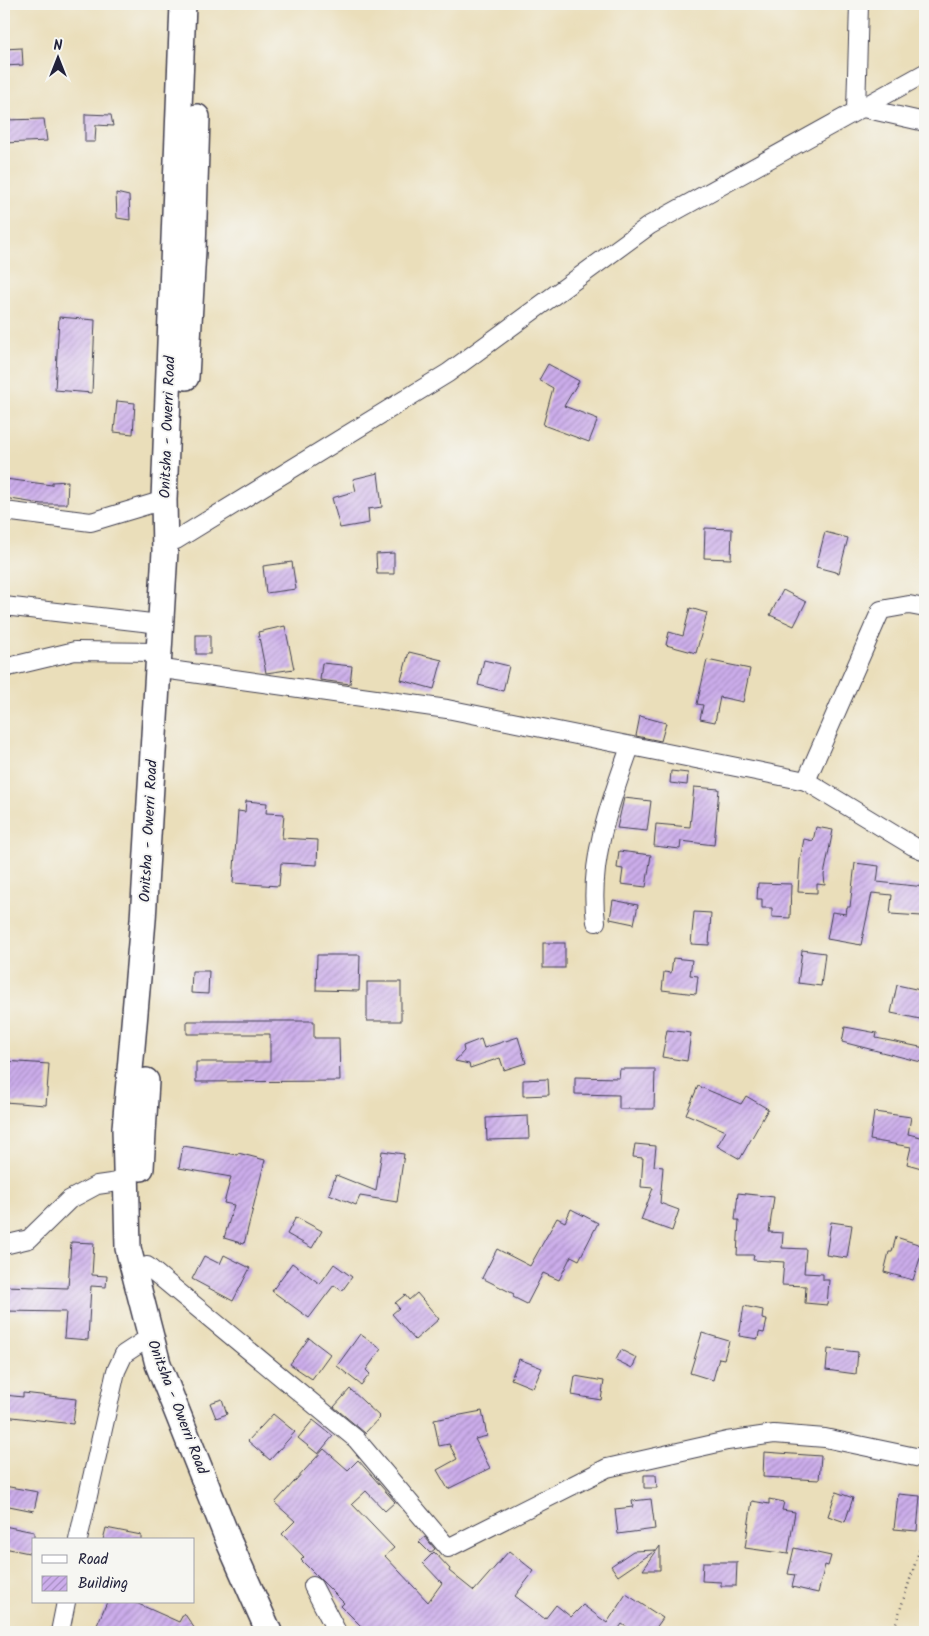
<svg xmlns="http://www.w3.org/2000/svg" width="929" height="1636" font-family="Kalam,sans-serif">
	<style>
		.building { fill: url(#building-hatch) }
		.lines { fill: none; stroke-linecap: round; stroke-linejoin: round }
		.minor-casing { stroke: #403e4e; stroke-width: 20 }
		.highway-casing { stroke: #403e4e; stroke-width: 28 }
		.path { stroke: #403e4e; stroke-width: 2.5; stroke-dasharray: 1 4; stroke-linecap: butt }
		.minor { stroke: #fff; stroke-width: 18 }
		.highway { stroke: #fff; stroke-width: 25 }
		.labels { text-anchor: middle; stroke-width: 4; stroke-linejoin: round; paint-order: stroke }
		.street-label { font-size: 15px; fill: #22223b; stroke: #f6f6f2 }
	</style>
	<defs>
		<pattern id="building-hatch" width="6" height="6" patternUnits="userSpaceOnUse" patternTransform="scale(1.25)"><rect width="6" height="6" fill="#ccadeb"/><path d="M-1 1l2-2M0 6l6-6M5 7l2-2" fill="none" stroke="#a58cc0"/></pattern>
	</defs>
	<rect width="100%" height="100%" fill="#f6f6f2"/>
	<filter id="ink" filterUnits="userSpaceOnUse"><feTurbulence type="fractalNoise" baseFrequency=".02" numOctaves="2"/><feDisplacementMap in="SourceGraphic" scale="10" xChannelSelector="R" yChannelSelector="G"/><feConvolveMatrix kernelMatrix="1 2 1 2 8 2 1 2 1" color-interpolation-filters="sRGB"/></filter>
	<filter id="wash" filterUnits="userSpaceOnUse"><feTurbulence type="fractalNoise" baseFrequency=".0096" numOctaves="4" result="noise"/><feDisplacementMap in="SourceGraphic" scale="20" xChannelSelector="R" yChannelSelector="G"/><feGaussianBlur stdDeviation="1.12" result="paint"/><feColorMatrix in="noise" values="0 0 0 0 0 0 0 0 0 0 0 0 0 0 0 0 0 1.4 0 .05"/><feComposite in="paint" operator="in"/></filter>
	<g filter="url(#wash)">
		<rect width="100%" height="100%" fill="#eadeba"/>
		<g id="blocks">
			<!-- building -->
			<g class="building">
				<polygon points="22,48 23,65 4,66 4,49"/>
				<polygon points="85,114 111,115 113,126 96,125 95,142 85,142"/>
				<polygon points="44,119 47,141 4,143 4,120"/>
				<polygon points="116,193 129,196 130,220 117,218"/>
				<polygon points="59,317 95,320 92,393 55,390"/>
				<polygon points="548,364 579,381 564,406 598,419 589,442 543,425 553,388 539,380"/>
				<polygon points="117,401 135,403 133,434 114,432"/>
				<polygon points="378,473 382,507 368,509 369,523 340,528 332,498 356,491 353,479"/>
				<polygon points="5,479 52,485 52,482 68,481 67,504 42,504 4,498"/>
				<polygon points="705,528 732,529 731,559 704,558"/>
				<polygon points="825,532 848,538 839,573 816,567"/>
				<polygon points="394,553 394,574 377,574 376,554"/>
				<polygon points="292,562 296,589 266,593 263,566"/>
				<polygon points="783,590 806,602 794,626 770,615"/>
				<polygon points="690,608 707,613 696,653 666,645 669,632 683,636"/>
				<polygon points="285,626 294,669 266,673 258,632"/>
				<rect x="196" y="635" width="14" height="19"/>
				<polygon points="409,652 442,660 434,689 401,680"/>
				<polygon points="484,660 509,666 503,691 478,685"/>
				<polygon points="707,660 750,669 743,702 720,697 715,722 700,719 703,705 697,704"/>
				<polygon points="322,663 352,666 350,684 320,680"/>
				<polygon points="640,716 666,723 661,741 636,736"/>
				<polygon points="671,771 688,773 687,785 670,783"/>
				<polygon points="694,787 719,789 714,845 681,841 680,849 654,846 656,824 690,827"/>
				<polygon points="624,798 651,801 647,831 617,828"/>
				<polygon points="246,801 267,803 266,813 284,814 282,838 318,840 317,865 281,863 279,886 233,883 238,811 245,812"/>
				<polygon points="816,827 833,830 824,875 825,885 817,884 817,893 798,892 800,860 804,839 813,841"/>
				<polygon points="619,851 651,855 646,887 621,884 623,869 617,868"/>
				<polygon points="855,863 879,866 877,882 925,887 922,916 890,914 892,895 872,893 861,945 827,939 832,912 846,914 847,907 850,907"/>
				<polygon points="758,883 791,884 790,918 772,917 772,908 762,908 762,899 757,899"/>
				<polygon points="613,900 638,905 634,924 610,919"/>
				<polygon points="694,912 711,913 709,945 691,944"/>
				<rect x="543" y="943" width="22" height="25"/>
				<polygon points="802,950 825,953 821,986 798,983"/>
				<polygon points="317,955 360,955 359,991 316,990"/>
				<polygon points="673,958 692,960 690,975 698,976 696,994 662,990 664,972 671,973"/>
				<polygon points="192,971 209,971 208,994 191,993"/>
				<rect x="367" y="982" width="34" height="39"/>
				<polygon points="897,985 925,991 925,1020 891,1013"/>
				<polygon points="187,1021 314,1021 314,1038 339,1038 340,1081 196,1082 196,1062 270,1062 270,1034 187,1034"/>
				<polygon points="845,1027 877,1033 876,1038 925,1048 925,1063 842,1042"/>
				<polygon points="667,1030 691,1033 687,1061 662,1057"/>
				<polygon points="518,1037 526,1063 504,1070 500,1058 470,1068 469,1064 455,1061 464,1051 463,1046 481,1039 484,1048"/>
				<polygon points="4,1061 49,1064 46,1105 4,1102"/>
				<polygon points="620,1069 655,1069 654,1109 619,1109 619,1095 575,1094 575,1077 619,1078"/>
				<polygon points="548,1079 549,1095 523,1096 523,1080"/>
				<polygon points="698,1086 741,1104 746,1096 768,1109 740,1159 717,1146 726,1131 686,1114"/>
				<polygon points="874,1112 911,1117 908,1134 925,1138 925,1169 907,1164 911,1147 870,1140"/>
				<polygon points="528,1116 529,1139 487,1140 486,1118"/>
				<polygon points="635,1144 656,1146 654,1166 663,1167 660,1203 679,1210 672,1231 641,1220 653,1188 641,1187 643,1158 633,1157"/>
				<polygon points="183,1146 237,1155 238,1153 265,1160 244,1244 224,1238 234,1205 224,1203 231,1177 179,1168"/>
				<polygon points="382,1151 404,1154 397,1202 360,1196 356,1205 329,1194 336,1175 376,1191"/>
				<polygon points="738,1193 774,1197 769,1232 783,1233 782,1248 806,1249 804,1273 823,1274 823,1280 829,1280 827,1305 805,1303 806,1286 782,1285 784,1262 753,1260 754,1255 737,1255 739,1220 735,1220"/>
				<polygon points="571,1209 598,1223 579,1260 571,1256 559,1280 543,1273 527,1304 513,1297 514,1294 482,1278 497,1249 530,1266 557,1218 565,1222"/>
				<polygon points="296,1217 322,1231 312,1248 287,1234"/>
				<polygon points="831,1222 852,1225 847,1258 826,1255"/>
				<polygon points="896,1237 924,1246 913,1280 884,1272 889,1252 892,1252"/>
				<polygon points="71,1242 94,1243 92,1275 107,1276 106,1287 91,1286 88,1340 64,1338 66,1312 4,1311 4,1286 68,1288"/>
				<polygon points="224,1255 250,1268 233,1301 192,1279 204,1256 220,1264"/>
				<polygon points="292,1263 320,1284 334,1264 352,1277 342,1291 334,1285 309,1318 272,1291"/>
				<polygon points="417,1293 439,1319 415,1340 392,1314 399,1308 395,1303 405,1295 409,1300"/>
				<polygon points="744,1306 763,1310 762,1319 767,1320 764,1333 759,1332 758,1339 739,1336"/>
				<polygon points="702,1333 729,1341 724,1359 719,1358 713,1380 690,1373"/>
				<polygon points="360,1334 381,1349 366,1370 370,1374 361,1385 337,1366"/>
				<polygon points="309,1338 330,1354 312,1379 290,1364"/>
				<polygon points="828,1349 858,1352 856,1374 826,1370"/>
				<polygon points="621,1350 637,1358 632,1368 616,1360"/>
				<polygon points="519,1359 542,1368 533,1388 511,1379"/>
				<polygon points="575,1376 604,1381 601,1400 572,1395"/>
				<polygon points="350,1389 380,1417 365,1433 334,1407"/>
				<polygon points="23,1393 76,1399 73,1424 4,1416 4,1395 23,1397"/>
				<polygon points="222,1399 227,1414 216,1418 210,1403"/>
				<polygon points="482,1411 487,1436 475,1439 490,1468 448,1489 437,1470 457,1459 449,1444 439,1446 434,1420"/>
				<polygon points="273,1414 295,1432 270,1460 248,1441"/>
				<polygon points="313,1420 333,1436 318,1454 298,1438"/>
				<polygon points="324,1449 348,1470 358,1460 395,1502 385,1511 366,1491 352,1504 394,1548 385,1556 428,1602 442,1583 423,1563 434,1552 450,1569 449,1571 474,1591 509,1551 534,1571 515,1596 545,1619 556,1605 571,1617 583,1605 607,1623 626,1594 663,1618 653,1632 634,1632 622,1624 617,1631 619,1632 357,1632 362,1627 341,1606 344,1603 301,1560 304,1557 282,1534 295,1521 275,1503"/>
				<polygon points="764,1452 821,1456 819,1480 763,1477"/>
				<polygon points="644,1475 656,1475 657,1488 644,1488"/>
				<polygon points="4,1486 38,1492 34,1511 4,1505"/>
				<polygon points="836,1492 853,1498 845,1522 828,1516"/>
				<polygon points="898,1494 920,1496 917,1531 894,1529"/>
				<polygon points="651,1499 655,1529 618,1534 615,1509 633,1507 632,1501"/>
				<polygon points="769,1499 784,1502 782,1510 795,1512 788,1554 745,1548 752,1501 769,1504"/>
				<polygon points="4,1526 34,1532 34,1554 4,1548"/>
				<polygon points="106,1528 141,1535 141,1540 103,1540"/>
				<polygon points="425,1537 435,1549 430,1553 419,1542"/>
				<polygon points="660,1546 660,1570 643,1570"/>
				<polygon points="794,1548 831,1556 828,1566 825,1565 818,1593 792,1587 795,1575 788,1574"/>
				<polygon points="656,1550 618,1576 611,1566 633,1551"/>
				<polygon points="703,1562 737,1562 736,1586 721,1586 721,1582 702,1581"/>
				<polygon points="107,1602 134,1602 179,1622 184,1613 195,1629 202,1632 94,1632"/>
			</g>
		</g>
	</g>
	<g filter="url(#ink)">
		<use href="#blocks" fill-opacity="0" stroke="#403e4e" stroke-width="1"/>
		<g class="lines">
			<!-- minor casing -->
			<g class="minor-casing">
				<g id="minor">
					<polyline points="863,108 925,122"/>
					<polyline points="856,110 859,4"/>
					<polyline points="4,511 91,522 164,500"/>
					<polyline points="176,540 448,373 650,225 925,73"/>
					<polyline points="4,606 160,624"/>
					<polyline points="4,668 75,651 158,652"/>
					<polyline points="170,670 447,709 806,781 913,846 925,851"/>
					<polyline points="806,781 881,610 909,605 925,608"/>
					<path d="M596,922C588,861 610,803 630,747"/>
					<polyline points="4,1245 29,1239 69,1200 97,1185 125,1181"/>
					<polyline points="147,1266 356,1439 448,1548 607,1468 727,1441 774,1434 825,1438 925,1459"/>
					<polyline points="78,1540 116,1371 124,1354 150,1337"/>
					<polyline points="313,1586 337,1632"/>
					<polyline points="60,1632 66,1602"/>
				</g>
			</g>
			<!-- highway casing -->
			<g class="highway-casing">
				<g id="highway">
					<polyline points="183,4 164,500 165,551 143,920 125,1128 128,1248 158,1364 229,1542 269,1632"/>
					<polyline points="186,377 193,250 197,117"/>
					<polyline points="141,1168 146,1081"/>
				</g>
			</g>
			<!-- path -->
			<polyline class="path" points="893,1632 925,1533"/>
			<!-- minor -->
			<use href="#minor" class="minor"/>
			<!-- highway -->
			<use href="#highway" class="highway"/>
		</g>
	</g>
	<g class="labels">
		<!-- street labels -->
		<g class="street-label">
			<text transform="translate(167 427) rotate(-88)" y="5">Onitsha - Owerri Road</text>
			<text transform="translate(148 831) rotate(-87)" y="5">Onitsha - Owerri Road</text>
			<text transform="translate(178 1407) rotate(69)" y="5">Onitsha - Owerri Road</text>
		</g>
	</g>
	<!-- margin -->
	<rect width="929" height="1636" fill="none" stroke="#f6f6f2" stroke-width="20"/>
	<!-- legend -->
	<rect x="32" y="1538" width="162" height="65" fill="#f6f6f2" stroke="#a1a1a9"/>
	<rect x="42" y="1555" width="25" height="8" fill="#ffffff" stroke="#a1a1a9"/>
	<text x="78" y="1564" font-size="15" fill="#22223b">Road</text>
	<rect x="42" y="1576" width="25" height="15" fill="url(#building-hatch)" stroke="#a1a1a9"/>
	<text x="78" y="1588" font-size="15" fill="#22223b">Building</text>
	<!-- north arrow -->
	<g transform="translate(58 58)" stroke="#f6f6f2" stroke-width="4" paint-order="stroke">
	<path d="M0-4L9 19L0 12L-9 19Z" fill="#22223b"/>
	<text y="-8" font-size="14" font-weight="bold" text-anchor="middle" fill="#22223b">N</text>
	</g>
</svg>
